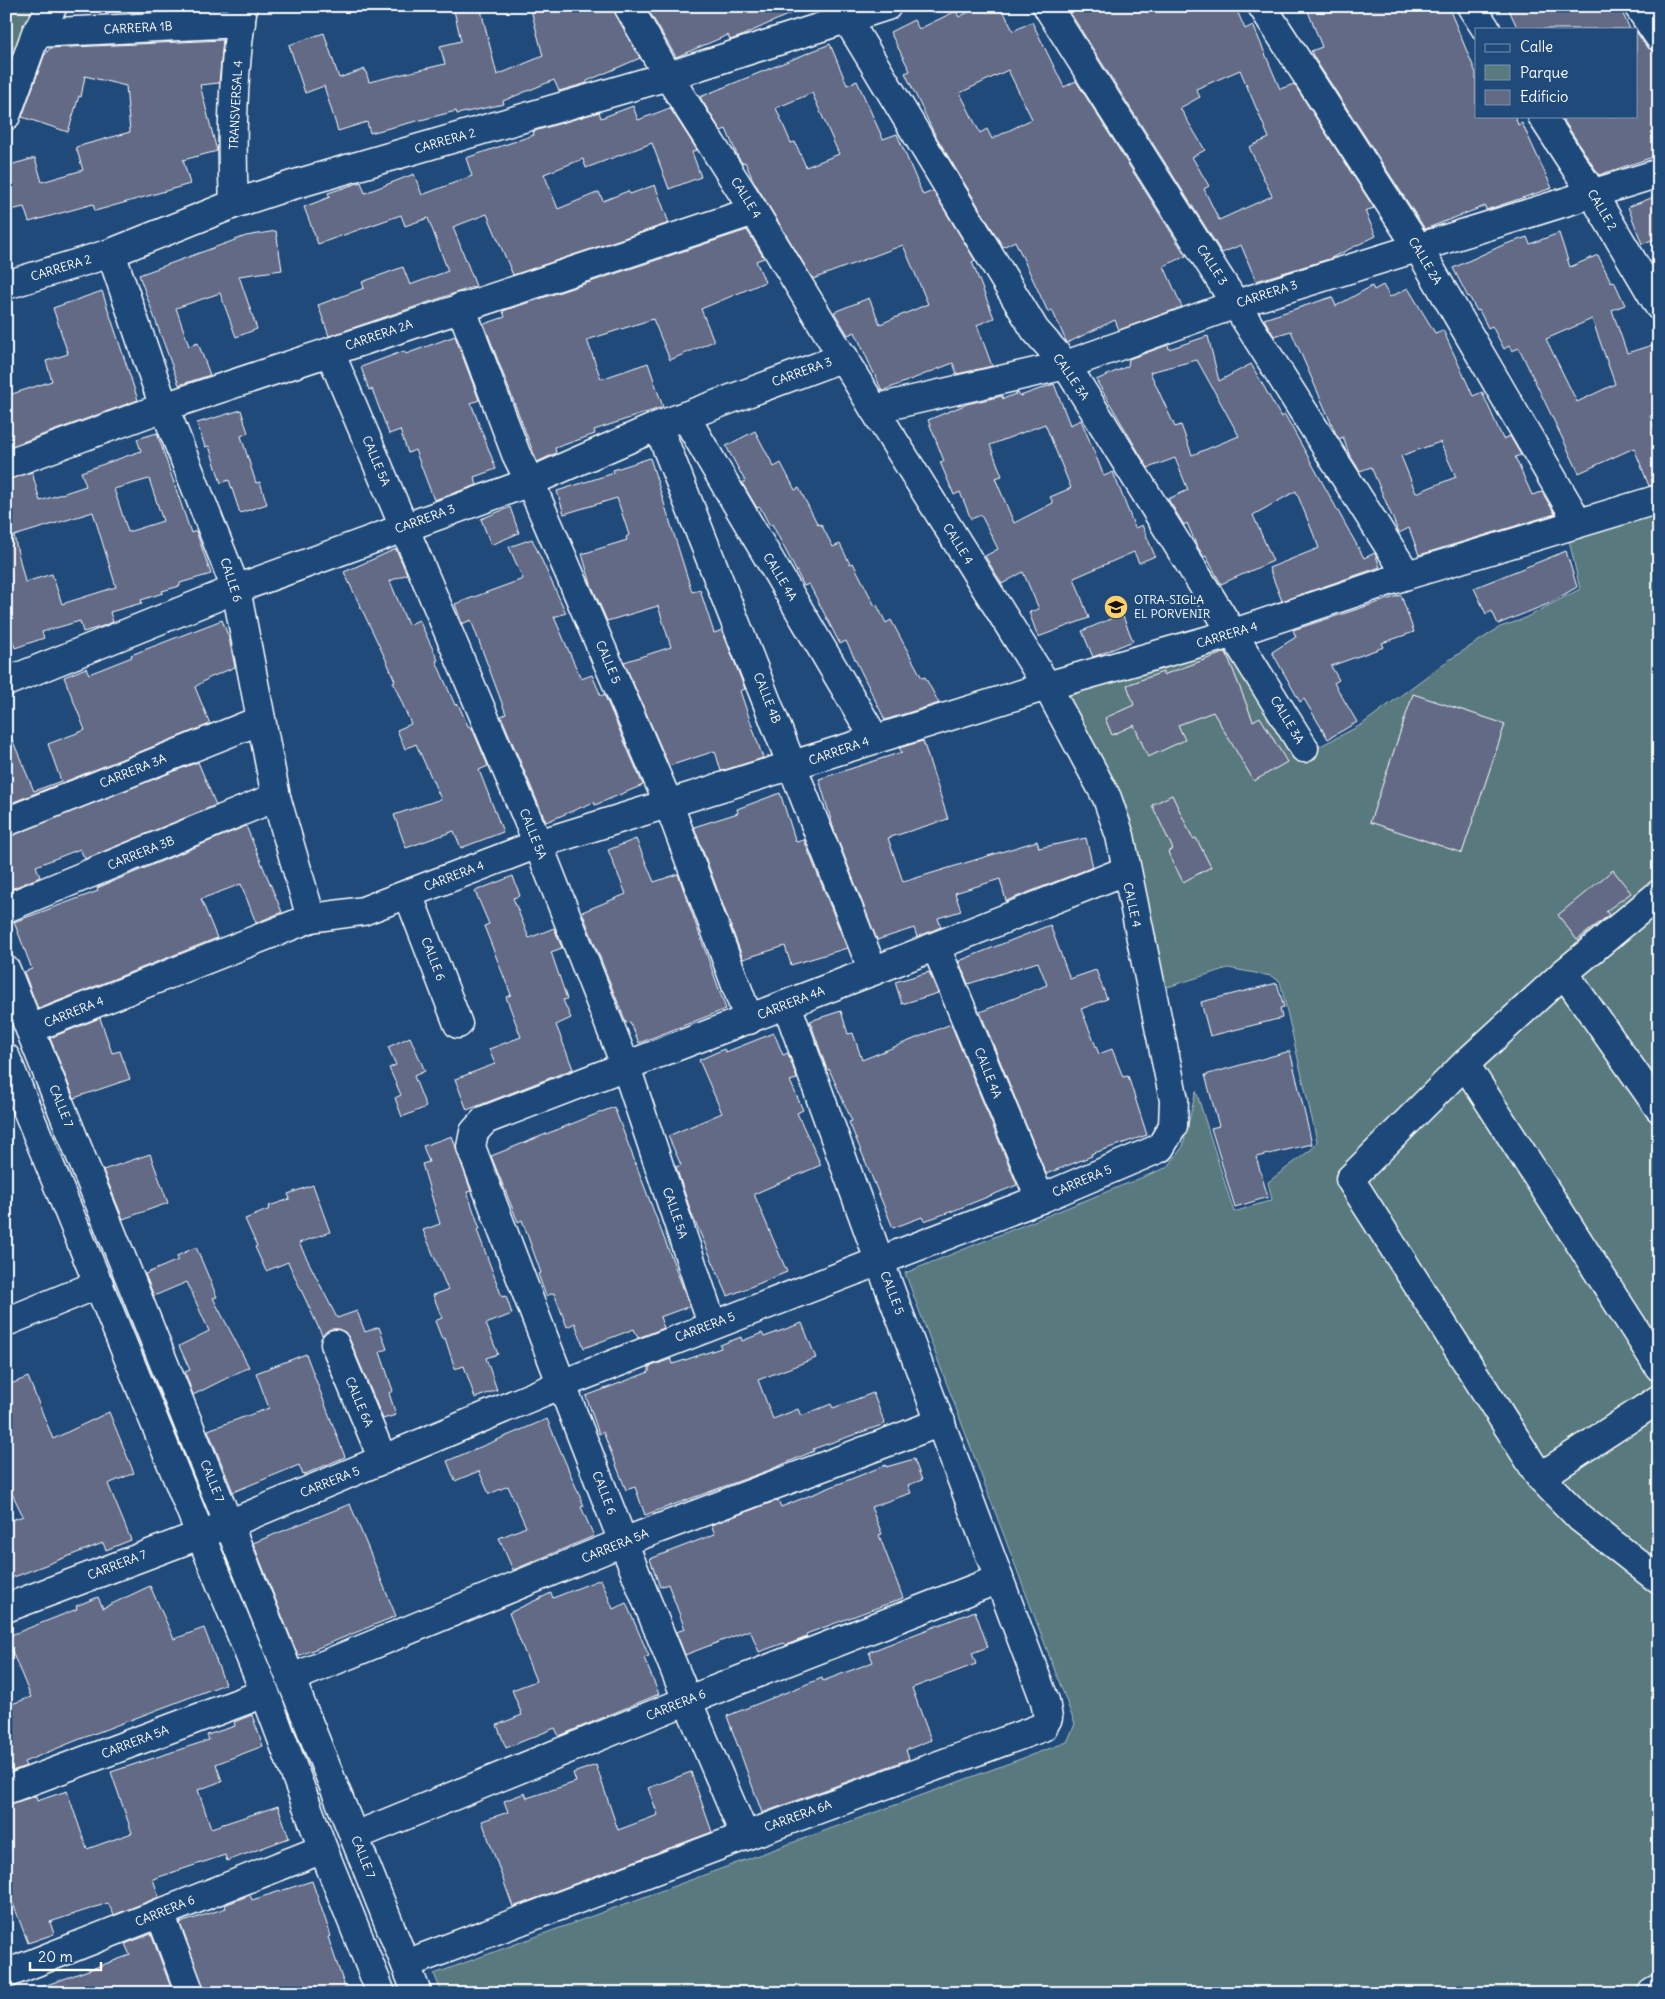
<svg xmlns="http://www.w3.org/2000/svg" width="1665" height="1999" font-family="Delius,sans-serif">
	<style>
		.green { fill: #597a7e; stroke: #acbcbe }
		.building { fill: #626a86; stroke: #fff; fill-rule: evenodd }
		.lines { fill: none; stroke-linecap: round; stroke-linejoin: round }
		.minor-casing { stroke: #fff; stroke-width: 31 }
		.major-casing { stroke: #fff; stroke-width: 31 }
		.minor { stroke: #1f4a7a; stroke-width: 28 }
		.major { stroke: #1f4a7a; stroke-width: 28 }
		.labels { text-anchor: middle; stroke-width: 4; stroke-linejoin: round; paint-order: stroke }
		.street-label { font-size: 12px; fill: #fff; stroke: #1f4a7a }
		.poi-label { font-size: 12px; fill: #fff; stroke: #1f4a7a; text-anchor: start }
	</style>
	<rect width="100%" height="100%" fill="#1f4a7a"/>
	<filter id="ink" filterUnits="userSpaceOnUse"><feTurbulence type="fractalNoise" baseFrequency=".02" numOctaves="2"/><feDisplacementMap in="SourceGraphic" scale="10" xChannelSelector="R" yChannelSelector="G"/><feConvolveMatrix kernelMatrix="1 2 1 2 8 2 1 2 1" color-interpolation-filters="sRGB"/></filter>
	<g filter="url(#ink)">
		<!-- green -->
		<g class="green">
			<polygon points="6,6 38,6 6,79"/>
			<polygon points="1659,513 1659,1993 442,1993 434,1974 1067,1742 1075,1724 905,1273 1168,1167 1183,1146 1196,1091 1234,1212 1272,1200 1268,1182 1313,1148 1317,1141 1280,981 1271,976 1228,968 1155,991 1132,844 1131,822 1123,798 1066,695 1227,644 1297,758 1361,725 1443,664 1500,627 1521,620 1580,589 1569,540"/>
		</g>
		<!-- building -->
		<g class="building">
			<polygon points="453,6 480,6 497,75 543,56 530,6 612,6 640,58 587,81 587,83 559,91 554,80 503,101 504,104 457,114 456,111 370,133 367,122 338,131 324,86 305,93 289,45 324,33 339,78 365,69 369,82 445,64 440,46 461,41"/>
			<polygon points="646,6 807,6 739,37 730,40 728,35 676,57"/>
			<path d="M980,6H1001L1013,31L1032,22L1064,87L1076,81L1186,256L1164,266L1182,307L1119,330L1115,320L1067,343L1052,310L1048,312L1015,241L1003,247L934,133L905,73L910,71L890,32L914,20L919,29L956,11L959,17ZM1008,70L1032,119L992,139L987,129L980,133L960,93Z"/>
			<path d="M1066,6H1235L1245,29L1253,25L1280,89L1294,84L1374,208L1365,211L1376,236L1329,259L1256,281L1241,245L1222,253ZM1240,70L1269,138L1249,147L1272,196L1219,220L1204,189L1209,186L1192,157L1205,150L1180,108L1200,97L1196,89Z"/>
			<polygon points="1306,6 1448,6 1476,73 1476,116 1515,116 1518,125 1522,123 1552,188 1486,210 1485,206 1425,229 1315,59 1311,51 1322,47"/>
			<polygon points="1507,6 1619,6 1630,29 1518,29"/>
			<polygon points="1636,31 1646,46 1653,51 1659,62 1659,155 1599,175 1561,116 1636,116"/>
			<polygon points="223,40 219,83 200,85 217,151 183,160 190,184 95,211 93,204 29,222 24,207 6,211 6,166 35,158 42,182 83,170 76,147 130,132 126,86 85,76 81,97 79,96 68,132 22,117 44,56 50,48"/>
			<path d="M830,44L847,85L857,81L883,139L897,134L923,195L933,191L975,260L972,262L994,318L977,325L992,366L957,374L953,363L882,391L855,332L848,335L834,312L869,298L880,324L928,304L903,245L813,279L753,180L745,162L742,163L738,157L726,129L721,131L700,97ZM812,93L839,154L806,167L795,142L791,143L776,108Z"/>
			<polygon points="633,106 638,120 670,108 697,150 692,152 701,177 669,189 652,143 586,168 583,159 544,174 558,209 599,192 603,201 628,191 630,194 655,185 669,223 513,275 487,214 453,227 476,286 329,336 318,305 364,288 362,282 403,267 410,285 448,271 428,218 405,226 401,215 318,244 304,207 330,197 328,193 361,182 365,193 414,174 422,195 472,176 466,158 534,135 533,132 538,130 599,112 601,118"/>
			<polygon points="1659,195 1659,237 1642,244 1628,207"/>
			<polygon points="747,230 764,258 756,261 765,282 701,309 714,341 670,360 653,319 587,340 601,379 648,363 663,407 594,430 595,434 555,448 556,453 537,462 484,324 505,317 503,311"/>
			<polygon points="276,231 282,270 239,276 257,329 236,337 220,293 176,308 189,346 198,343 210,375 179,385 139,275 246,236"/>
			<path d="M1559,233L1570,267L1598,255L1611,282L1614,281L1625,305L1612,310L1627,353L1652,345L1659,364V413L1650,416L1659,440V484L1649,486L1634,448L1579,473L1519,348L1512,351L1509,346L1504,349L1492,326L1488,328L1479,310L1477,311L1469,296L1468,297L1453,268L1503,245L1527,237L1530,244ZM1592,319L1615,384L1577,402L1546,339Z"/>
			<path d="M1383,285L1390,297L1408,288L1435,333L1443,330L1473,396L1482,392L1503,439L1510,436L1521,455L1515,457L1532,495L1542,492L1555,514L1419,555L1409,528L1399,533L1371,467L1360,471L1349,454L1343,437L1339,439L1336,434L1291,331L1274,336L1264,319L1332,297L1336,306L1372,286L1374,290ZM1440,442L1456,477L1416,493L1401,456Z"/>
			<polygon points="102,291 138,400 6,448 6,396 52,381 46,361 68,354 53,308"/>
			<polygon points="455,336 479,400 471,403 496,469 474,477 477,485 434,500 415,450 408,453 400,430 389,434 372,389 369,390 361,367 404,351 406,354"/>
			<path d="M1208,336L1219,381L1251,364L1281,417L1285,415L1364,558L1375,553L1380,567L1282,601L1269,568L1319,548L1296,491L1253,515L1273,561L1221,584L1206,556L1204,557L1196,544L1187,523L1184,525L1168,499L1188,490L1175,458L1148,468L1096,380L1128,366L1129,359L1168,345L1169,349ZM1197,360L1239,436L1192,455L1181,425L1175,427L1150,372Z"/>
			<path d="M1054,384L1070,425L1081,420L1104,476L1113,472L1135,528L1142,525L1155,556L1139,563L1134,552L1074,578L1089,618L1038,637L1029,612L1039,609L1023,572L1002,584L985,556L998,549L981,515L971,519L960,492L954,495L940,462L944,461L928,420L967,404L1002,396L1003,399L1018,393L1020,396ZM1045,424L1071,488L1050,497L1053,503L1014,523L995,478L1002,476L990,445Z"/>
			<polygon points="241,410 248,433 241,436 256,483 260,482 267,504 240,513 229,480 221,483 209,446 205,447 197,423"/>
			<polygon points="755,431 774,467 781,463 795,490 799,488 818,525 821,524 833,547 840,544 850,564 853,563 875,606 877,605 886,623 891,620 922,678 925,677 939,703 885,720 846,641 840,644 809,584 804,586 772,524 770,526 760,507 757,508 742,483 745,481 726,446"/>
			<path d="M157,433L191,533L196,531L211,574L180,583V586L162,591L163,593L141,600L142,603L110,612L113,622L100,627L83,632L80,621L42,632L44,638L15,648L6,622V480L32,472L40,501L86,486L81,472L141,451L137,439ZM149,479L163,521L128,532L114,489ZM93,512L116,587L62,604L52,574L25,582L14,536Z"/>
			<polygon points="650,458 692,592 700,590 714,633 722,630 745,689 740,691 763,758 721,771 715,751 669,766 624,662 671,647 658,606 607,621 591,584 582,554 627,540 626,537 629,535 617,498 564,514 557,491 614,473 613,470"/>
			<polygon points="510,507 519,533 491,545 481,519"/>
			<polygon points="532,539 566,613 554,617 581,679 592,675 601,696 604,694 643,785 595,805 594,802 546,822 501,716 506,714 471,620 462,624 455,604 523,579 509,547"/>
			<polygon points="396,549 407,574 390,581 408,625 419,620 438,660 436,661 455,705 458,704 468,726 472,728 488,766 479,770 503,832 461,848 454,831 406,848 394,815 441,799 416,744 405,749 397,730 411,724 393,682 395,681 387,662 344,572"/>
			<polygon points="1566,551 1577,587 1548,604 1498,624 1492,611 1486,614 1474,588"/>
			<polygon points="1401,595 1414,632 1382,643 1384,647 1331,666 1339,680 1334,683 1357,722 1328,739 1304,699 1300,702 1272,652 1296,637 1293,630"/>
			<polygon points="1122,614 1133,641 1093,657 1082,631"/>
			<polygon points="222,620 229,638 235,667 209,678 195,687 210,724 6,805 6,725 34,791 61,781 48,744 85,730 64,677 86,668 89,674 132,657 131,655"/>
			<polygon points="1226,652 1253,721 1260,717 1287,762 1254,781 1213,712 1178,725 1185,740 1148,757 1134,725 1112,735 1105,718 1134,705 1127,685 1163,672 1163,675"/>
			<polygon points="1413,694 1505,724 1462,853 1370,822"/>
			<polygon points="923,741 948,819 888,838 903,882 1037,841 1039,848 1086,838 1093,867 1006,901 1000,879 955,893 961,911 938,918 941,927 917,937 914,928 877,940 834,830 819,779 902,752 899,748"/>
			<polygon points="198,762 216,805 85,859 80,849 36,866 40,877 6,891 6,837"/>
			<polygon points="780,793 796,842 804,840 847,948 791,965 785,946 743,959 694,827 738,813 737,809"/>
			<polygon points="1172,795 1193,839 1196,838 1211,867 1183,882 1168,852 1173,849 1152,805"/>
			<polygon points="246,826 282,912 256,923 241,884 201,899 217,938 38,1009 24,972 32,969 14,922 98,891 97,888"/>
			<polygon points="636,839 654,882 678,874 726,1009 639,1043 630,1022 626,1023 582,912 626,894 608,850"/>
			<polygon points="1613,870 1631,893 1606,911 1609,915 1577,940 1558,915"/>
			<polygon points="513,876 520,896 513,898 529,938 554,928 562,948 551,952 567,999 563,1000 571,1018 556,1025 573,1069 467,1110 455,1079 495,1064 489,1049 521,1037 506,997 511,995 484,926 489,924 475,891"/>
			<polygon points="1050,925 1070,979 1096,970 1107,999 1081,1009 1099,1054 1112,1049 1123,1077 1128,1076 1147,1135 1091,1154 1092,1156 1046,1174 980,1012 1047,985 1038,962 968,984 959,961"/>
			<polygon points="929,972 938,993 902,1004 895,982"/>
			<polygon points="1277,983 1284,1007 1280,1008 1282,1018 1210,1036 1201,1002"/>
			<polygon points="841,1011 848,1034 853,1033 862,1060 951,1024 1017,1185 950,1212 924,1221 922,1217 893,1228 849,1122 852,1121 829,1069 827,1070 810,1021"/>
			<polygon points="100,1018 112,1053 120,1051 130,1079 74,1098 50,1038"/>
			<polygon points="774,1033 783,1055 788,1053 797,1079 790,1081 803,1110 797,1113 821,1165 754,1194 787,1272 728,1296 692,1215 676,1167 681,1165 668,1136 722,1113 699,1060 724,1049 726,1052"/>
			<polygon points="410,1037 425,1071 414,1076 426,1107 402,1117 395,1098 401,1095 389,1068 396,1065 388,1047"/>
			<polygon points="1290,1051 1312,1144 1256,1157 1268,1197 1235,1207 1211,1128 1219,1126 1205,1075"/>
			<polygon points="614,1107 690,1306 660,1317 664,1328 638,1338 634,1329 584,1348 575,1323 567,1327 554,1293 546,1296 538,1274 541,1273 522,1220 518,1222 491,1156"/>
			<polygon points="452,1136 471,1191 467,1192 480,1229 477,1230 502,1297 506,1296 512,1314 486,1324 498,1354 486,1358 497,1390 475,1398 464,1366 455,1369 445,1338 442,1339 435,1321 442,1318 433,1295 448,1290 423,1230 440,1224 422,1164 429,1162 423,1146"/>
			<polygon points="150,1154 168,1203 123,1219 103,1170"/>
			<polygon points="313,1185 330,1232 299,1243 337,1318 357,1311 365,1332 379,1327 387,1349 380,1352 393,1391 389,1393 396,1415 383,1419 349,1338 345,1332 338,1329 330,1329 322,1335 288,1262 266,1271 255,1247 257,1246 245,1219 270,1209 269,1206 290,1199 288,1194"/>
			<polygon points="196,1247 217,1297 213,1298 249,1367 193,1395 185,1372 190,1370 179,1346 209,1331 187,1282 154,1296 145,1274 178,1260 177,1256"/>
			<polygon points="802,1323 816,1358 758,1380 773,1419 798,1409 801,1416 831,1404 833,1408 873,1393 885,1424 813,1449 814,1451 767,1471 645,1515 635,1487 626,1490 603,1432 599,1434 586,1396 649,1372 649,1367 671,1359 673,1364 721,1348 720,1345 741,1337 742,1341 762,1333 764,1337"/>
			<polygon points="306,1354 345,1457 303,1475 299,1465 233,1492 208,1430 269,1408 256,1373"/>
			<polygon points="28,1377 53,1439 109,1412 134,1473 108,1484 131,1540 106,1550 103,1543 6,1580 6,1522 23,1516 6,1481 6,1386"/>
			<polygon points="547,1419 584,1506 581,1507 594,1536 513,1570 499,1538 526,1527 508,1486 489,1494 479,1471 455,1481 447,1461"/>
			<polygon points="914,1459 922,1480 908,1485 911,1493 871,1507 882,1534 879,1535 903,1598 806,1634 807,1637 786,1645 784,1643 759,1652 750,1630 685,1655 676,1632 685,1629 668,1584 660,1587 650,1559 715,1534 711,1525 778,1500 781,1507 886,1465 886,1467"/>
			<polygon points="350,1504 396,1616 298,1656 253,1543"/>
			<polygon points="601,1579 613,1609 626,1603 649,1656 644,1658 659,1694 559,1736 555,1728 506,1748 497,1725 522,1715 512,1690 536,1681 509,1613 551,1593 553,1598"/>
			<polygon points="150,1586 174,1639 204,1628 225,1684 75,1741 24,1762 26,1766 6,1773 6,1706 31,1697 6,1637 77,1609 76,1606 98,1597 103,1608"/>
			<polygon points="975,1611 988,1647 972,1653 976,1664 912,1688 931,1740 906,1750 909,1759 762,1813 727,1716 822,1678 823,1681 873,1662 869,1652"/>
			<polygon points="252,1715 263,1746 216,1764 222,1781 198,1790 211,1828 278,1806 289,1838 227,1861 225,1855 153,1879 159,1897 114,1915 108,1903 50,1922 54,1934 28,1943 6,1885 6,1805 36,1796 37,1801 67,1791 87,1849 132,1833 111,1772 209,1740 207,1735 235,1726 234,1722"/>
			<polygon points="596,1765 618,1830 658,1815 648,1788 691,1772 712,1832 513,1907 482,1821 508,1812 504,1801 525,1793 527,1798 576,1782 573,1773"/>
			<polygon points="312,1881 331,1936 328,1937 347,1993 205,1993 180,1923 226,1908 225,1905 250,1895 252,1900"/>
			<polygon points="151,1934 173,1993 34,1993 33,1990 130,1955 125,1944"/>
		</g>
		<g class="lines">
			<!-- minor casing -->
			<g class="minor-casing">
				<g id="minor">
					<polyline points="839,6 1035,330 1066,365 1304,748"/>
					<polyline points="1047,6 1407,575"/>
					<polyline points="1262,6 1417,246 1578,522"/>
					<polyline points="1471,6 1486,29"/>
					<polyline points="1638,6 1659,37"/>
					<polyline points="36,33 241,23"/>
					<polyline points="6,116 36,33 53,6"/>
					<polyline points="1542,116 1592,193 1659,306"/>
					<path d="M234,204C231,140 233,69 243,6"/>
					<polyline points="111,253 164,407 236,589 276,797 311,918"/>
					<polyline points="6,285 111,253 234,204 289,186 668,76 887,6"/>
					<polyline points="461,307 516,454 530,482 669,805 749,1020"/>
					<polyline points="330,352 538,844 626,1067 712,1324"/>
					<polyline points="874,409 1066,365 1236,304 1659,173"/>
					<polyline points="685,416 875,739"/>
					<polyline points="658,426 873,971"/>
					<polyline points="6,465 164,407 754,211"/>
					<polyline points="6,682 236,589 530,482 658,426 844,357"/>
					<polyline points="6,822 261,720"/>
					<polyline points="408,894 458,1024"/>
					<polyline points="1659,894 1564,973 1465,1064 1350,1179 1540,1477 1580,1518 1659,1580"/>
					<polyline points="6,908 276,797"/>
					<polyline points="936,947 1040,1199"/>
					<polyline points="1564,973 1659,1108"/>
					<polyline points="30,1029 311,918 363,911 538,844 1047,686 1234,633 1407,575 1659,499"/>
					<polyline points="1465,1064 1659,1367"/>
					<polyline points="6,1322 99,1284"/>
					<polyline points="335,1344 383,1460"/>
					<polyline points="1540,1477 1659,1399"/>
					<polyline points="6,1608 229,1524 562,1384 1040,1199 1160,1148 1173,1126 1174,1100 1120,836 1107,798 1047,686 874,409 754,211 668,76 628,6"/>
					<polyline points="292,1678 623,1542 941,1422"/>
					<polyline points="6,1790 265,1693"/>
					<polyline points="355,1836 686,1701 999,1579"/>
					<path d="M745,1836C646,1609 559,1378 471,1147L474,1132L485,1120L873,971L1125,871"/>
					<polyline points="160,1913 190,1993"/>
					<polyline points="406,1964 745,1836 1043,1727 1048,1718 1045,1701 879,1260 787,1005"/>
					<polyline points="6,1974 323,1849"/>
					<polyline points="1652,1993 1659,1989"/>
				</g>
			</g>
			<!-- major casing -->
			<g class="major-casing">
				<g id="major">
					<polyline points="6,970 417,1993"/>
					<polyline points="6,1058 265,1693 323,1849 381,1993"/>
				</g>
			</g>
			<!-- minor -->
			<use href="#minor" class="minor"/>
			<!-- major -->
			<use href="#major" class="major"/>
		</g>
	</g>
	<!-- icons -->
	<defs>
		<g id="school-disc" transform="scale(1.25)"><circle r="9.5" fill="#ffd166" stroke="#1f4a7a"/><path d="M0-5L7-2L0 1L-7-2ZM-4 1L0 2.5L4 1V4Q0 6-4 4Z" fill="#111"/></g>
	</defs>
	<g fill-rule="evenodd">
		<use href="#school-disc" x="1116" y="607"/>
	</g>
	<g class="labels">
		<!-- street labels -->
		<g class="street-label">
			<text transform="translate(138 28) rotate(-3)" y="4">CARRERA 1B</text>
			<text transform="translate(236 105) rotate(-87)" y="4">TRANSVERSAL 4</text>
			<text transform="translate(445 141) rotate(-16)" y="4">CARRERA 2</text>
			<text transform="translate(746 198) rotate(58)" y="4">CALLE 4</text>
			<text transform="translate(1602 210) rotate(59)" y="4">CALLE 2</text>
			<text transform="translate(1425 261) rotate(59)" y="4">CALLE 2A</text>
			<text transform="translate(1212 265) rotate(57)" y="4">CALLE 3</text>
			<text transform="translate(61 268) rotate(-17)" y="4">CARRERA 2</text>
			<text transform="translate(1267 294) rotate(-18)" y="4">CARRERA 3</text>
			<text transform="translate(379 335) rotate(-19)" y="4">CARRERA 2A</text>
			<text transform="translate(802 372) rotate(-20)" y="4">CARRERA 3</text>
			<text transform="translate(1071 377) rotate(55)" y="4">CALLE 3A</text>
			<text transform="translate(376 461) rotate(67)" y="4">CALLE 5A</text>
			<text transform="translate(425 519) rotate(-20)" y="4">CARRERA 3</text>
			<text transform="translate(958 544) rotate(58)" y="4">CALLE 4</text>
			<text transform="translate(780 577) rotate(59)" y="4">CALLE 4A</text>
			<text transform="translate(231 580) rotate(72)" y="4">CALLE 6</text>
			<text transform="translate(1227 635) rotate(-17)" y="4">CARRERA 4</text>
			<text transform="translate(608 662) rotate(67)" y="4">CALLE 5</text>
			<text transform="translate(767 698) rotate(68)" y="4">CALLE 4B</text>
			<text transform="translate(1287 720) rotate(59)" y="4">CALLE 3A</text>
			<text transform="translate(839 751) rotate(-19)" y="4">CARRERA 4</text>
			<text transform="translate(133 771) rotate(-22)" y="4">CARRERA 3A</text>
			<text transform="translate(533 834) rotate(68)" y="4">CALLE 5A</text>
			<text transform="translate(141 853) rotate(-22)" y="4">CARRERA 3B</text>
			<text transform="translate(454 876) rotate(-21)" y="4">CARRERA 4</text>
			<text transform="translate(1132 905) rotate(78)" y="4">CALLE 4</text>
			<text transform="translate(433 959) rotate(69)" y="4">CALLE 6</text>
			<text transform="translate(791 1003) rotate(-21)" y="4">CARRERA 4A</text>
			<text transform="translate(74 1012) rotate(-22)" y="4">CARRERA 4</text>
			<text transform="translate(988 1073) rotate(68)" y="4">CALLE 4A</text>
			<text transform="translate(61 1106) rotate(68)" y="4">CALLE 7</text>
			<text transform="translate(1082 1181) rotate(-23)" y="4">CARRERA 5</text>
			<text transform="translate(675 1213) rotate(71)" y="4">CALLE 5A</text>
			<text transform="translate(892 1293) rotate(69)" y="4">CALLE 5</text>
			<text transform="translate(705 1327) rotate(-21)" y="4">CARRERA 5</text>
			<text transform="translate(359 1402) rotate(67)" y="4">CALLE 6A</text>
			<text transform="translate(212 1481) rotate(68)" y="4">CALLE 7</text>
			<text transform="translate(330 1482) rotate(-22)" y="4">CARRERA 5</text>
			<text transform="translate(604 1493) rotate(69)" y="4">CALLE 6</text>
			<text transform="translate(615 1546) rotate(-22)" y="4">CARRERA 5A</text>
			<text transform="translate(117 1565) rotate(-21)" y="4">CARRERA 7</text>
			<text transform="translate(676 1705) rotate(-22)" y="4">CARRERA 6</text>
			<text transform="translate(135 1742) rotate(-21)" y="4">CARRERA 5A</text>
			<text transform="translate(798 1816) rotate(-20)" y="4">CARRERA 6A</text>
			<text transform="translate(363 1857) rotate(68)" y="4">CALLE 7</text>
			<text transform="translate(165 1911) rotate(-22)" y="4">CARRERA 6</text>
		</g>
		<!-- poi labels -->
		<g class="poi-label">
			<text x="1134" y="604">OTRA-SIGLA<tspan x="1134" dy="14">EL PORVENIR</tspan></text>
		</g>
	</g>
	<!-- margin -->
	<rect width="1665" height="1999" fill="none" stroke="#1f4a7a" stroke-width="25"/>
	<rect x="12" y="12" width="1640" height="1974" fill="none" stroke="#fff" stroke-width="2" filter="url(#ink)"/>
	<!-- legend -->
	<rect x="1475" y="28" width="162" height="90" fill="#1f4a7a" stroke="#7992af"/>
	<rect x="1485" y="44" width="25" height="8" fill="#1f4a7a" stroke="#7992af"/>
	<text x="1520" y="52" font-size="15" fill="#ffffff">Calle</text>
	<rect x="1485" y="65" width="25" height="15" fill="#597a7e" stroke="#7992af"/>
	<text x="1520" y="78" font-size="15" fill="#ffffff">Parque</text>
	<rect x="1485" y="90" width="25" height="15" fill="#626a86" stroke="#7992af"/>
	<text x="1520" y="102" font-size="15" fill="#ffffff">Edificio</text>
	<!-- scale -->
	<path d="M30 1962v8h71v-8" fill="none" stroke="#ffffff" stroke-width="2.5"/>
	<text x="38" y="1962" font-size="15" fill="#ffffff" stroke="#1f4a7a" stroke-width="4" paint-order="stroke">20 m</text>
</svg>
